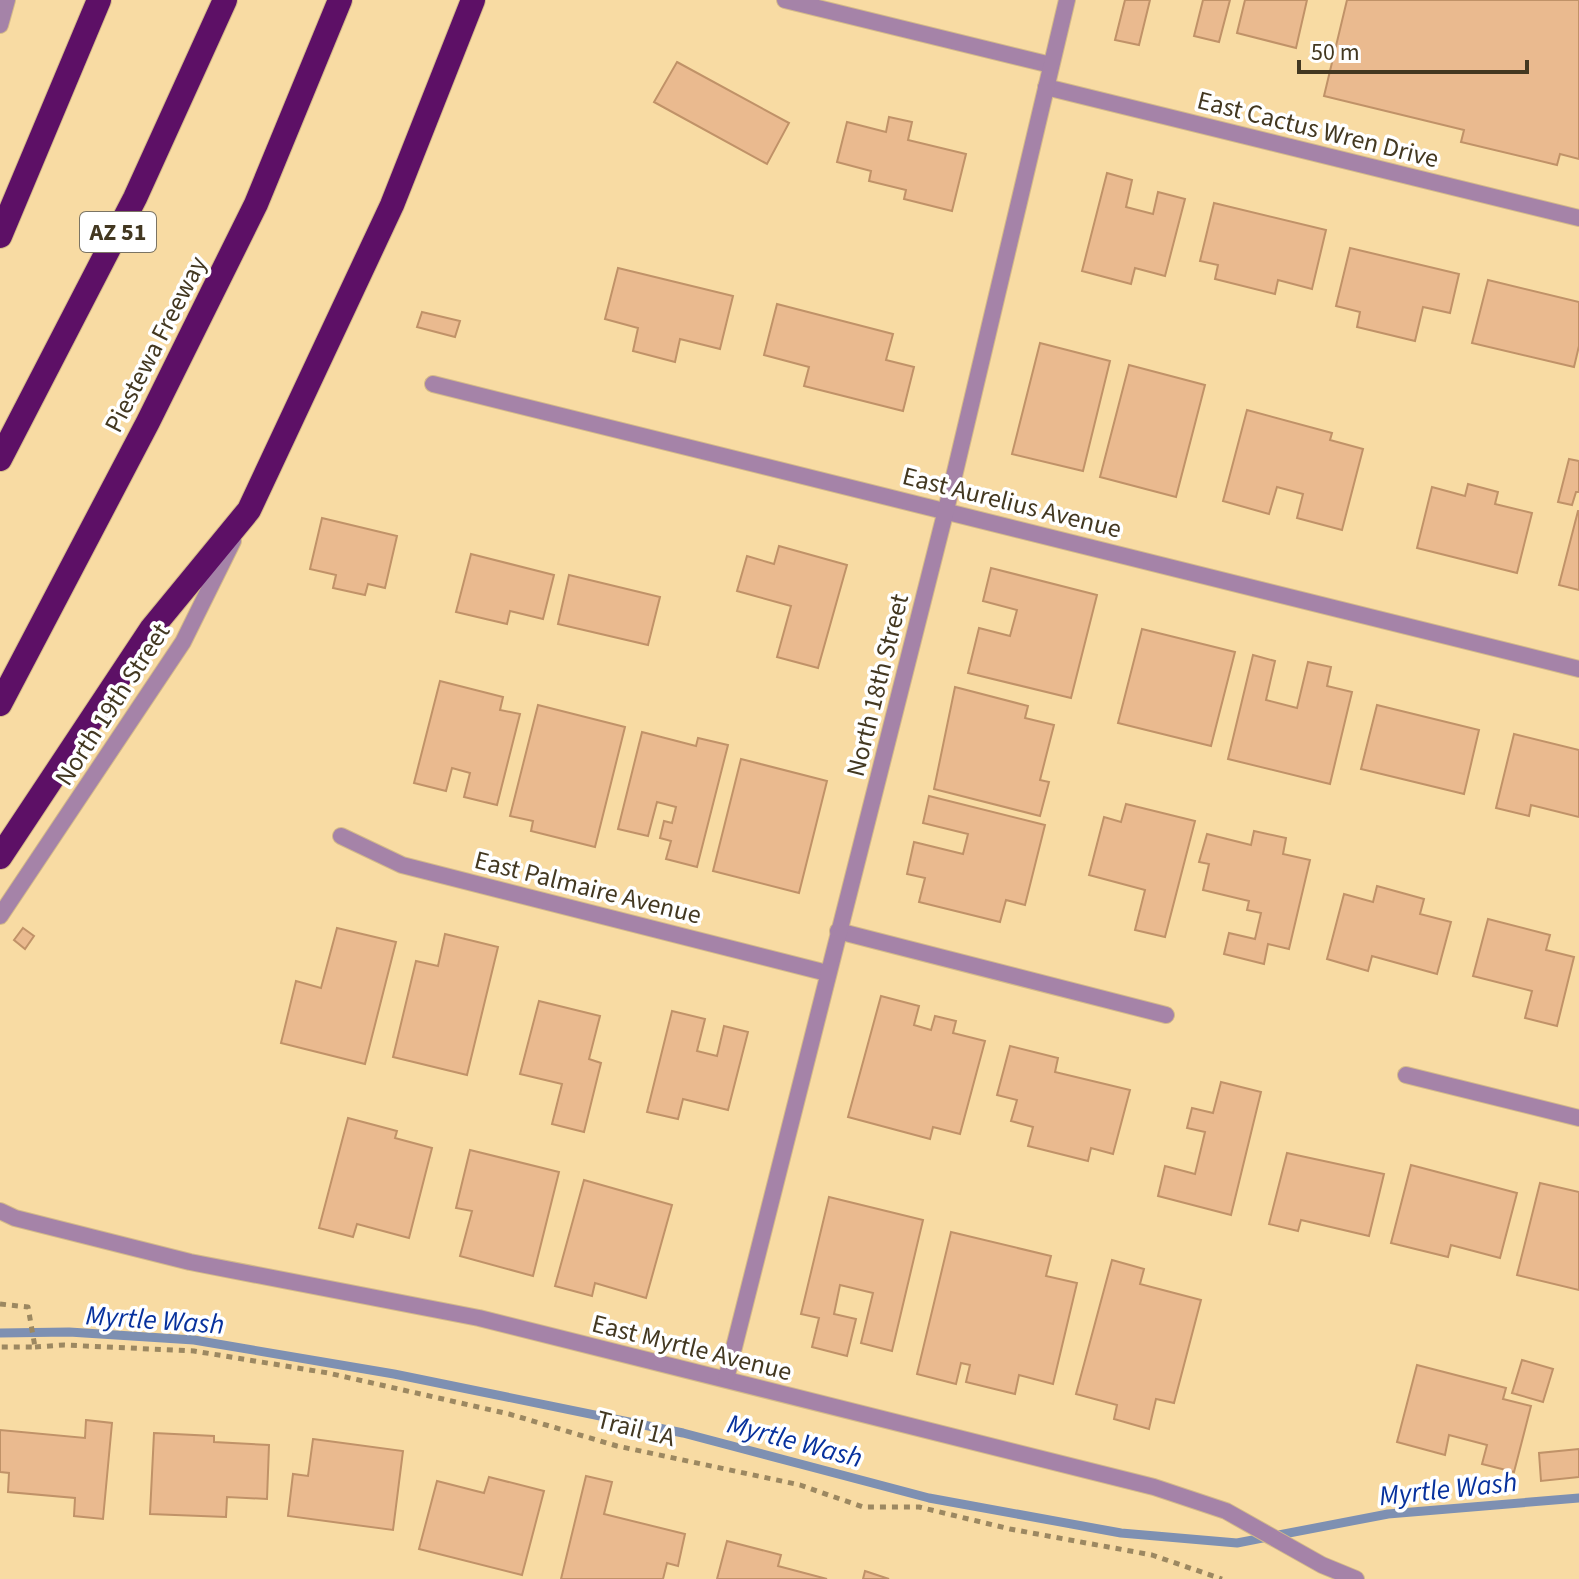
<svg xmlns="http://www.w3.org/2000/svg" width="1579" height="1579" font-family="'Source Sans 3',sans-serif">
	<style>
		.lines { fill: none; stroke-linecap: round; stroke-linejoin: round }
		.stream { stroke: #7e90b2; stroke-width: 9 }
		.building { fill: #eaba8f; stroke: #c09268; stroke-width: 2 }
		.minor-casing { stroke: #d4ba89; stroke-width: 18 }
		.motorway-casing { stroke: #d4ba89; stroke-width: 26 }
		.path { stroke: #9c8861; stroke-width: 5; stroke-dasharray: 6 6; stroke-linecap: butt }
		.minor { stroke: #a583a8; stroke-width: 16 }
		.motorway { stroke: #5d1066; stroke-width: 24 }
		.labels { text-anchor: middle; stroke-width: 7; stroke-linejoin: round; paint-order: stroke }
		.shield { fill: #fff; stroke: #7b7464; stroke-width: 2 }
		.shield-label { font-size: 24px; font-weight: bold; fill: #433821 }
		.street-label { font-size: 26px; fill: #433821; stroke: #fff }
		.water-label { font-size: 28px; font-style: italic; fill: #07319d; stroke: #fff }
	</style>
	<rect width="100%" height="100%" fill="#f8dba3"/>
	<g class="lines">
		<!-- stream -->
		<polyline class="stream" points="0,1333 69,1332 194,1340 394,1374 683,1433 929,1498 1121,1533 1237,1543 1388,1514 1579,1498"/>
	</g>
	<!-- building -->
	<g class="building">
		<polygon points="1125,0 1150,0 1139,45 1115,40"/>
		<polygon points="1203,0 1230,0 1219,42 1194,36"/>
		<polygon points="1245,0 1307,0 1296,48 1237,33"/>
		<polygon points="1347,0 1579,0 1579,159 1560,154 1557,165 1461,142 1464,130 1324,96"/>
		<polygon points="677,62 789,123 767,164 654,102"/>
		<polygon points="889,117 912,122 908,140 966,154 952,211 904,199 906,190 869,181 871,171 837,162 847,122 886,132"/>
		<polygon points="1107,173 1132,180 1126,207 1153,214 1158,192 1185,199 1165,276 1135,268 1131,284 1082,271"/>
		<polygon points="1214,203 1326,230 1312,289 1278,280 1275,294 1215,279 1218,265 1200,261"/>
		<polygon points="1350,248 1459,274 1450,313 1423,307 1415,341 1357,327 1360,312 1336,306"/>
		<polygon points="618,268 733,296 720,349 680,339 675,362 633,351 638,328 605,319"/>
		<polygon points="1488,280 1579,302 1579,346 1574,367 1472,343"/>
		<polygon points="777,304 893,334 886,360 914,367 903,411 804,386 809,367 764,355"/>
		<polygon points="422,312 460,321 455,337 417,327"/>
		<polygon points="1040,343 1110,361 1083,471 1012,454"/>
		<polygon points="1129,365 1205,385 1176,497 1100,477"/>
		<polygon points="1247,410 1332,433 1330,440 1363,449 1342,530 1297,518 1303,494 1277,487 1269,514 1223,501"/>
		<polygon points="1569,459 1579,461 1579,492 1576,492 1572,505 1558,502"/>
		<polygon points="1468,484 1498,492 1495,504 1532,513 1517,573 1417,548 1432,487 1465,496"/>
		<polygon points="1578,511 1579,511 1579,590 1559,585"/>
		<polygon points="322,518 397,536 385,588 368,584 365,595 333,588 336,575 310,569"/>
		<polygon points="779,546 847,565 818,668 777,657 791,606 737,591 747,556 774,564"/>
		<polygon points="471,554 554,575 543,619 510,611 507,624 456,612"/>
		<polygon points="991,568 1097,595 1071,698 968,673 979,628 1010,636 1017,610 983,601"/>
		<polygon points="569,575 660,597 648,645 558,624"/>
		<polygon points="1142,629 1235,652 1211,746 1118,723"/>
		<polygon points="1253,655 1275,661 1266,700 1297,708 1308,662 1331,667 1327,686 1352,692 1330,784 1228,759"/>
		<polygon points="440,681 503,697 500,710 520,714 497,805 464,797 470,773 452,768 446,791 414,783"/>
		<polygon points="955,687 1028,706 1025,718 1054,725 1040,780 1049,782 1040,816 934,789"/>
		<polygon points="538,705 625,727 595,847 531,831 533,821 510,816"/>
		<polygon points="1377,705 1479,730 1464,794 1361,769"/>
		<polygon points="642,732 696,746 698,738 728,745 697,867 666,859 671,841 660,838 664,821 672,823 676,807 657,802 648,836 618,829"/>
		<polygon points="1514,734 1579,750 1579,817 1531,805 1529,816 1496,808"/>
		<polygon points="741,759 827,781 799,893 713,871"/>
		<polygon points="929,796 1045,825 1025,905 1006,900 1000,922 919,902 925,878 907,874 914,842 963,854 968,834 923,823"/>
		<polygon points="1126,804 1195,821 1165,937 1135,930 1145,890 1089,875 1104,817 1121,822"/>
		<polygon points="1254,831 1286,838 1283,854 1310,860 1289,949 1268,944 1264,964 1224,954 1229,933 1255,939 1261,913 1247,910 1249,901 1203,890 1209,864 1199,862 1207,834 1251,845"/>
		<polygon points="1377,886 1424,899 1420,914 1451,922 1437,974 1372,956 1368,971 1327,959 1344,894 1373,902"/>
		<polygon points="1488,919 1550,935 1546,950 1574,957 1557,1026 1525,1018 1532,991 1473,976"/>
		<polygon points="23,928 34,936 25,949 14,940"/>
		<polygon points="337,928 396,942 365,1064 281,1043 296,981 321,988"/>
		<polygon points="445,934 498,947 467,1075 393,1057 416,961 438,966"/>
		<polygon points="881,996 919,1006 914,1025 931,1030 935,1016 956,1021 953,1033 985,1041 960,1134 933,1127 930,1139 848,1117"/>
		<polygon points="539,1001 600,1016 589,1059 601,1063 584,1132 552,1124 562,1084 520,1074"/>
		<polygon points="672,1011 705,1019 697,1051 717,1056 724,1026 748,1032 728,1110 683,1099 678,1119 647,1112"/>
		<polygon points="1010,1046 1058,1058 1055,1072 1130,1090 1113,1154 1091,1148 1088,1161 1028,1146 1033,1127 1011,1121 1017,1100 997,1095"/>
		<polygon points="1221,1082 1261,1092 1231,1215 1158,1196 1165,1166 1195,1174 1205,1132 1187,1128 1192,1108 1213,1113"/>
		<polygon points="348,1118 397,1131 395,1138 432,1148 409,1238 357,1224 353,1237 319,1228"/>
		<polygon points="470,1150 559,1172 533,1276 460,1256 472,1211 456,1208"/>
		<polygon points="1287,1153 1384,1174 1369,1236 1301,1220 1298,1231 1269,1224"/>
		<polygon points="1411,1165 1517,1193 1500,1258 1451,1245 1448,1257 1391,1243"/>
		<polygon points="584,1180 672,1205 646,1298 595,1283 592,1296 555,1286"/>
		<polygon points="1540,1183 1579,1192 1579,1290 1517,1275"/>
		<polygon points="829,1197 923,1220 892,1351 861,1343 873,1293 840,1285 834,1314 856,1319 847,1356 812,1347 819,1318 801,1314"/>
		<polygon points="951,1232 1051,1256 1046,1276 1077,1283 1053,1384 1019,1375 1015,1394 966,1382 970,1365 961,1363 956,1384 917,1374"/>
		<polygon points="1112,1260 1144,1269 1140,1284 1201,1300 1174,1403 1156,1399 1149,1429 1114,1419 1117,1405 1076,1394"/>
		<polygon points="1522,1360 1553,1369 1543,1402 1512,1393"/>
		<polygon points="1417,1365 1506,1388 1503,1399 1531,1406 1514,1472 1482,1464 1487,1445 1449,1435 1445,1455 1397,1442"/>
		<polygon points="86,1420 112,1423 103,1519 74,1516 75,1498 8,1492 9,1473 0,1472 0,1430 85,1438"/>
		<polygon points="154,1433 214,1436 214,1442 269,1445 267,1499 227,1497 226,1517 150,1514"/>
		<polygon points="313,1439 403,1451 393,1530 288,1516 293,1474 308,1476"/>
		<polygon points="1579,1449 1579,1477 1541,1481 1539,1453"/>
		<polygon points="586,1476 612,1482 604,1514 685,1534 678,1566 667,1563 663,1579 561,1579"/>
		<polygon points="489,1477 544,1491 522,1575 419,1549 437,1481 484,1493"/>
		<polygon points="727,1541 781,1555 778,1566 827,1579 717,1579"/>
		<polygon points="865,1571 889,1579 863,1579"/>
	</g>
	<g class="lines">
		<!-- minor casing -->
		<g class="minor-casing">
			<g id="minor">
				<polyline points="785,0 1051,65"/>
				<polyline points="0,25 7,0"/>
				<polyline points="1046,87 1579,218"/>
				<polyline points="433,384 1579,669"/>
				<polyline points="341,836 402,865 827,973"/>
				<polyline points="0,916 183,642 233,541"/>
				<polyline points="838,931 1166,1015"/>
				<polyline points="1406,1075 1579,1118"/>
				<polyline points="0,1211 15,1218 190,1262 479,1318 1154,1487 1226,1511 1322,1565 1356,1579"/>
				<polyline points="726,1379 946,510 1067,0"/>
			</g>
		</g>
		<!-- motorway casing -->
		<g class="motorway-casing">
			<g id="motorway">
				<polyline points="0,236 99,0"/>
				<polyline points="0,459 135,198 225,0"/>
				<polyline points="0,704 148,422 256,204 340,0"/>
				<polyline points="0,857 152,628 249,510 392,205 473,0"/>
			</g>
		</g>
		<!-- path -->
		<g class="path">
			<polyline points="0,1304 28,1307 35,1347 0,1347"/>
			<polyline points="35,1347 64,1345 194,1351 328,1373 509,1414 617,1446 800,1485 863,1507 919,1507 1010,1529 1152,1555 1222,1579"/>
		</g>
		<!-- minor -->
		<use href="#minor" class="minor"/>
		<!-- motorway -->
		<use href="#motorway" class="motorway"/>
	</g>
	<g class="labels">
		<!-- shield labels -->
		<rect class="shield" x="80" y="212" width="76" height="40" rx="6"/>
		<g class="shield-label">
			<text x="118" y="240">AZ 51</text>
		</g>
		<!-- street labels -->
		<g class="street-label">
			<text transform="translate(1318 129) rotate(14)" y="9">East Cactus Wren Drive</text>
			<text transform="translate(155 344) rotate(-63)" y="9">Piestewa Freeway</text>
			<text transform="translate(1012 502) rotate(14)" y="9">East Aurelius Avenue</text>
			<text transform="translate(877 685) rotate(-76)" y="9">North 18th Street</text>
			<text transform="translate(112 704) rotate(-57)" y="9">North 19th Street</text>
			<text transform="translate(588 887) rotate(14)" y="9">East Palmaire Avenue</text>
			<text transform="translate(692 1347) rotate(14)" y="9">East Myrtle Avenue</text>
			<text transform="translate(636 1428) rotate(14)" y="9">Trail 1A</text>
		</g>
		<!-- water labels -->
		<g class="water-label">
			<text transform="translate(155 1319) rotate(4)" y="10">Myrtle Wash</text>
			<text transform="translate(795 1440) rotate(15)" y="10">Myrtle Wash</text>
			<text transform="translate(1448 1488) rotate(-6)" y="10">Myrtle Wash</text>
		</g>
	</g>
	<!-- scale -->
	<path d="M1299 60v12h228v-12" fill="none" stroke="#433821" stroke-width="4"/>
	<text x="1311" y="60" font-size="24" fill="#433821" stroke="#ffffff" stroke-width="6" paint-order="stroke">50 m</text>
</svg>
